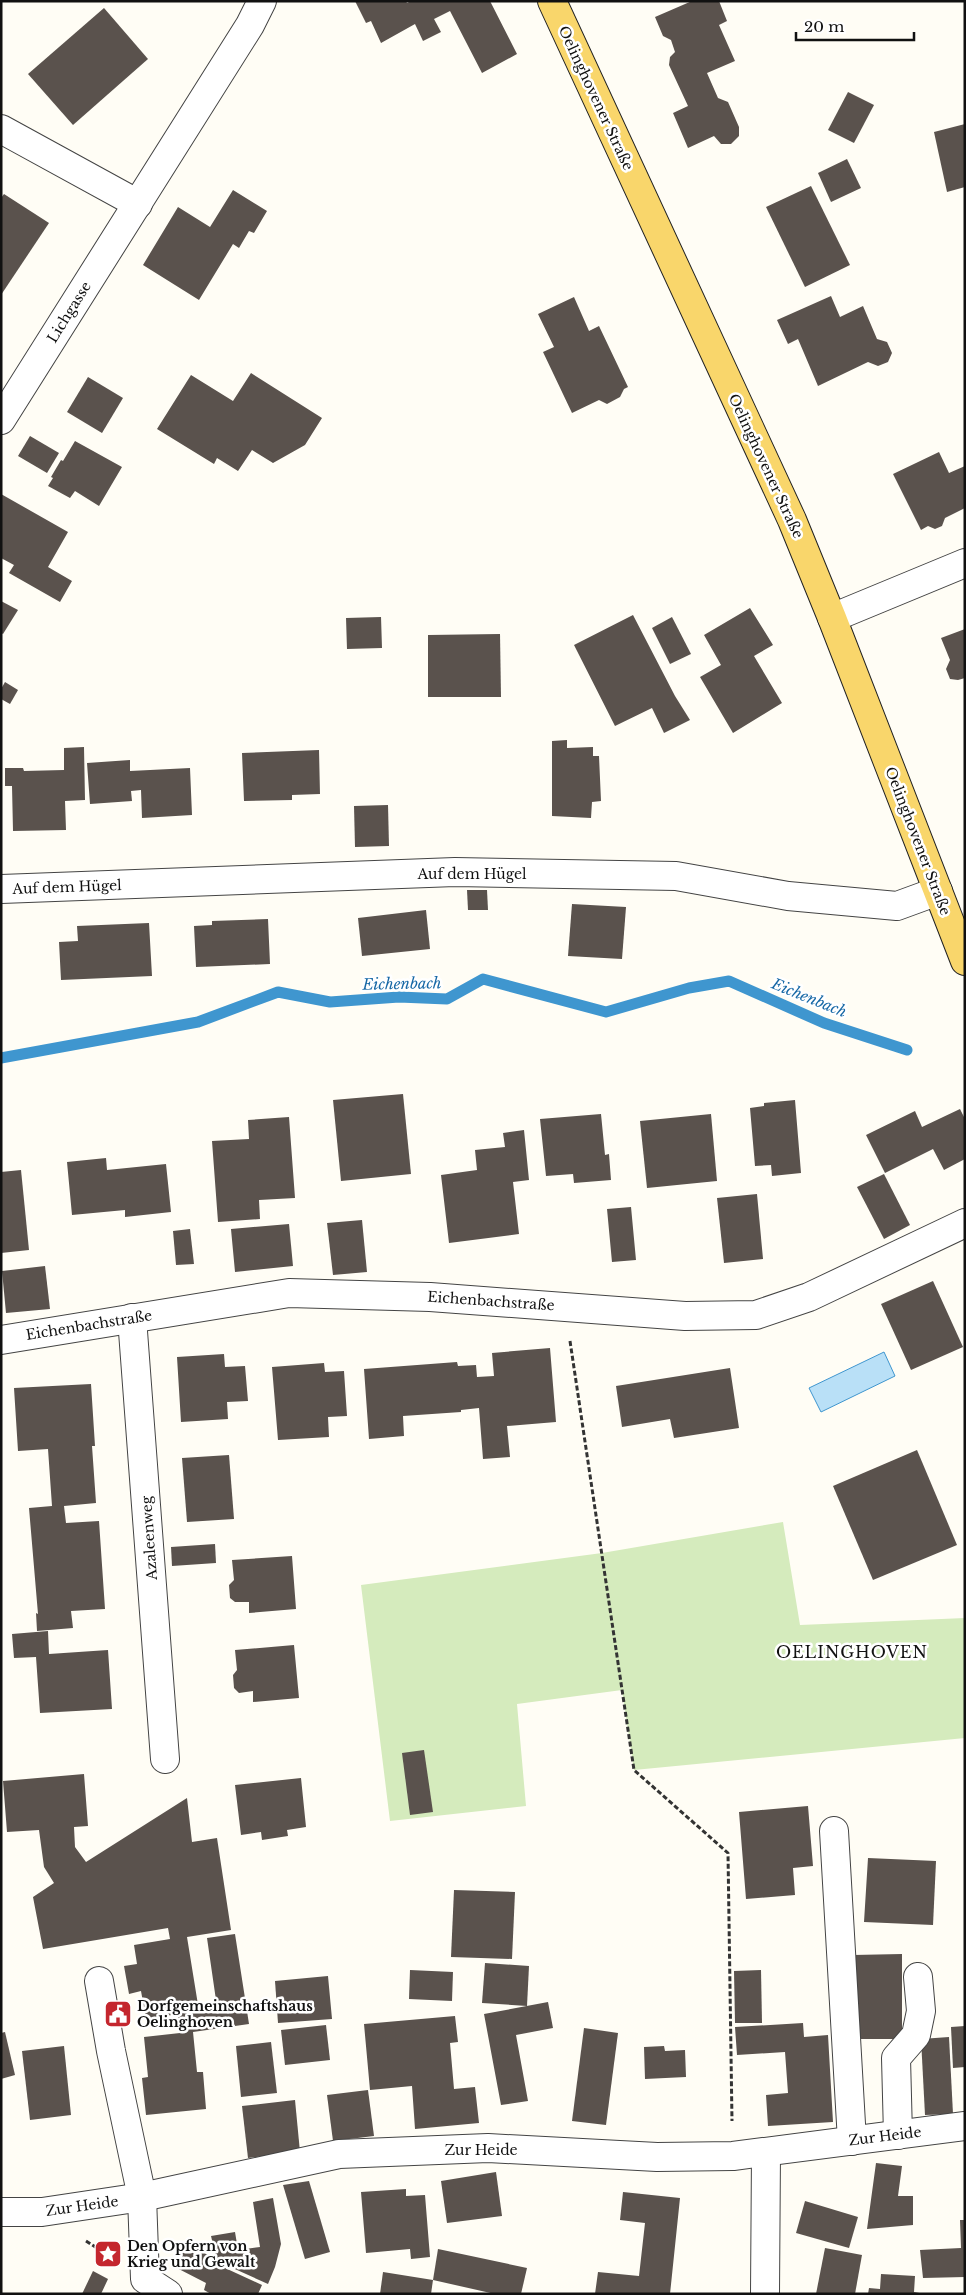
<svg xmlns="http://www.w3.org/2000/svg" width="966" height="2295" font-family="'Libre Baskerville',serif">
	<style>
		.green { fill: #d5ebbd }
		.water { fill: #b9e0f7; stroke: #3f96cf }
		.lines { fill: none; stroke-linecap: round; stroke-linejoin: round }
		.stream { stroke: #3f96cf; stroke-width: 11 }
		.building { fill: #5a524d }
		.minor-casing { stroke: #444; stroke-width: 30 }
		.major-casing { stroke: #222; stroke-width: 30 }
		.path { stroke: #333; stroke-width: 3; stroke-dasharray: 5 2.5; stroke-linecap: butt }
		.minor { stroke: #fff; stroke-width: 28 }
		.major { stroke: #f9d66b; stroke-width: 28 }
		.labels { text-anchor: middle; stroke-width: 5; stroke-linejoin: round; paint-order: stroke }
		.street-label { font-size: 14px; fill: #111; stroke: #fff }
		.poi-label { font-size: 14px; font-weight: bold; fill: #111; stroke: #fff; text-anchor: start }
		.water-label { font-size: 15px; font-style: italic; fill: #1768a6; stroke: #fff }
		.quarter-label { font-size: 16px; letter-spacing: 1px; fill: #111; stroke: #fff }
	</style>
	<rect width="100%" height="100%" fill="#fffdf5"/>
	<!-- green -->
	<polygon class="green" points="783,1522 800,1625 965,1618 965,1738 634,1770 622,1690 517,1704 526,1806 390,1821 361,1585 602,1553"/>
	<!-- water -->
	<polygon class="water" points="884,1352 895,1376 821,1412 809,1388"/>
	<g class="lines">
		<!-- stream -->
		<polyline class="stream" points="1,1058 198,1022 278,992 330,1002 399,997 447,999 483,979 606,1012 689,988 729,981 824,1023 907,1050"/>
	</g>
	<!-- building -->
	<g class="building">
		<polygon points="355,1 406,1 407,3 411,1 490,1 517,54 482,73 450,11 434,19 441,32 423,41 415,24 381,43 371,21 366,23"/>
		<polygon points="692,1 719,1 727,21 719,25 735,61 707,73 718,98 728,102 739,127 739,136 731,144 721,144 714,136 688,148 673,113 688,106 669,65 670,57 675,52 671,40 663,36 655,17"/>
		<polygon points="104,8 148,59 73,125 28,74"/>
		<polygon points="848,92 874,105 854,143 828,130"/>
		<polygon points="965,124 965,187 947,192 934,132"/>
		<polygon points="847,159 861,188 831,202 818,173"/>
		<polygon points="811,186 850,265 805,287 766,207"/>
		<polygon points="233,190 267,211 254,233 249,231 239,248 233,244 199,300 143,265 178,207 210,227"/>
		<polygon points="4,194 49,223 1,295 1,198"/>
		<polygon points="831,296 840,317 863,306 877,339 887,342 892,353 888,362 878,366 868,362 818,386 798,339 788,344 777,320"/>
		<polygon points="574,297 589,331 599,326 628,387 624,389 620,397 607,404 599,400 572,413 543,352 554,347 538,314"/>
		<polygon points="251,373 322,418 305,445 273,463 252,450 238,471 217,458 214,464 157,429 191,375 233,401"/>
		<polygon points="88,377 123,398 102,433 67,412"/>
		<polygon points="30,436 59,453 47,473 18,456"/>
		<polygon points="75,441 122,467 99,506 75,491 70,498 48,486 53,478 51,477 61,460 63,461"/>
		<polygon points="939,452 949,473 965,466 965,508 945,518 942,526 935,529 928,526 921,530 893,474"/>
		<polygon points="1,494 68,532 48,567 72,581 60,602 9,573 14,565 1,558"/>
		<polygon points="1,601 18,610 3,634 1,633"/>
		<polygon points="750,608 773,645 754,656 782,703 733,733 700,677 721,665 704,635"/>
		<polygon points="633,615 675,696 690,720 664,733 652,708 615,726 574,645"/>
		<polygon points="381,617 382,648 347,649 346,618"/>
		<polygon points="672,617 691,654 670,664 652,628"/>
		<polygon points="965,629 965,678 958,680 950,679 946,669 950,660 941,638"/>
		<polygon points="500,634 501,697 428,697 428,635"/>
		<polygon points="5,682 18,690 10,704 1,699 1,689"/>
		<polygon points="567,740 567,748 593,747 593,756 599,756 601,801 592,802 591,818 552,816 552,741"/>
		<polygon points="84,747 85,800 65,801 66,830 13,831 12,786 5,786 5,768 23,768 24,771 64,770 64,748"/>
		<polygon points="319,750 320,794 292,795 292,800 244,801 242,753"/>
		<polygon points="130,760 130,771 190,768 192,815 142,818 141,790 131,791 132,801 90,804 87,763"/>
		<polygon points="388,805 389,846 355,847 354,806"/>
		<polygon points="467,890 487,890 488,910 468,910"/>
		<polygon points="572,904 626,907 622,959 568,956"/>
		<polygon points="426,910 430,949 362,956 358,918"/>
		<polygon points="268,919 270,964 196,967 194,926 212,925 212,921"/>
		<polygon points="149,923 152,976 61,980 59,942 78,941 77,926"/>
		<polygon points="403,1094 411,1174 341,1181 333,1100"/>
		<polygon points="795,1100 801,1173 772,1176 771,1165 755,1166 750,1108 764,1106 764,1103"/>
		<polygon points="960,1109 965,1119 965,1159 944,1170 933,1149 885,1173 866,1135 915,1111 922,1127"/>
		<polygon points="601,1114 605,1155 609,1154 611,1180 574,1183 573,1174 546,1176 540,1119"/>
		<polygon points="711,1114 717,1181 647,1188 640,1121"/>
		<polygon points="289,1117 295,1198 259,1200 260,1219 218,1222 212,1141 249,1139 248,1120"/>
		<polygon points="524,1130 529,1180 513,1182 519,1234 449,1243 441,1175 477,1170 475,1150 505,1147 503,1133"/>
		<polygon points="106,1158 107,1170 166,1164 171,1212 125,1217 125,1210 72,1215 67,1162"/>
		<polygon points="21,1170 29,1250 1,1253 1,1172"/>
		<polygon points="884,1174 910,1225 884,1239 857,1187"/>
		<polygon points="757,1194 763,1259 724,1263 717,1198"/>
		<polygon points="631,1207 636,1260 612,1262 607,1209"/>
		<polygon points="362,1220 367,1272 333,1275 327,1223"/>
		<polygon points="289,1224 293,1266 235,1272 231,1229"/>
		<polygon points="190,1229 194,1264 176,1265 173,1231"/>
		<polygon points="45,1266 50,1309 6,1313 2,1271"/>
		<polygon points="933,1281 963,1347 911,1370 881,1304"/>
		<polygon points="550,1348 556,1422 507,1426 510,1457 483,1459 479,1408 461,1410 461,1412 403,1416 404,1436 369,1439 364,1369 457,1362 458,1366 476,1365 477,1377 494,1376 492,1353"/>
		<polygon points="224,1354 225,1367 245,1366 248,1401 227,1402 228,1419 181,1422 177,1357"/>
		<polygon points="324,1363 325,1372 344,1371 347,1416 328,1417 329,1437 278,1440 272,1367"/>
		<polygon points="730,1368 739,1428 674,1438 670,1419 622,1427 616,1386"/>
		<polygon points="91,1384 95,1446 92,1446 96,1503 64,1506 66,1523 99,1521 105,1609 71,1611 73,1628 37,1631 36,1613 38,1614 29,1508 52,1506 48,1449 18,1451 14,1388"/>
		<polygon points="917,1450 957,1545 873,1580 833,1486"/>
		<polygon points="229,1455 234,1519 187,1522 182,1458"/>
		<polygon points="215,1544 216,1563 172,1566 171,1547"/>
		<polygon points="292,1556 296,1609 249,1613 249,1602 235,1602 230,1598 229,1585 234,1580 232,1560"/>
		<polygon points="48,1631 49,1654 108,1650 112,1709 40,1713 36,1657 14,1658 12,1634"/>
		<polygon points="294,1645 299,1698 253,1702 253,1691 239,1693 234,1688 233,1675 237,1670 235,1650"/>
		<polygon points="424,1750 433,1812 410,1815 402,1753"/>
		<polygon points="84,1774 88,1826 74,1827 75,1847 86,1862 187,1798 192,1842 217,1838 231,1930 187,1937 199,2011 217,2007 207,1938 235,1934 249,2024 193,2032 197,2072 203,2072 206,2109 146,2115 142,2078 148,2077 144,2037 180,2033 178,2014 146,2019 141,1991 129,1994 124,1966 137,1964 134,1945 170,1939 168,1928 43,1949 33,1897 54,1883 44,1867 39,1830 7,1832 3,1781"/>
		<polygon points="301,1778 306,1827 287,1830 288,1836 262,1840 261,1832 241,1835 235,1785"/>
		<polygon points="808,1806 813,1866 793,1868 795,1895 746,1899 739,1812"/>
		<polygon points="868,1858 936,1861 933,1925 864,1922"/>
		<polygon points="454,1890 515,1892 512,1959 451,1957"/>
		<polygon points="902,1954 902,2039 853,2039 853,1955"/>
		<polygon points="485,1963 529,1966 527,2006 482,2003"/>
		<polygon points="410,1970 453,1972 452,2001 409,1999"/>
		<polygon points="761,1970 762,2023 735,2023 734,1971"/>
		<polygon points="328,1976 332,2019 278,2023 275,1981"/>
		<polygon points="548,2002 553,2028 516,2035 528,2101 501,2105 484,2014"/>
		<polygon points="455,2016 458,2042 450,2043 454,2089 475,2087 479,2123 415,2129 412,2086 370,2090 364,2024"/>
		<polygon points="803,2023 804,2037 828,2035 833,2122 768,2126 766,2095 788,2093 785,2052 737,2055 735,2027"/>
		<polygon points="326,2025 330,2060 285,2065 281,2030"/>
		<polygon points="965,2026 965,2067 953,2068 951,2027"/>
		<polygon points="584,2028 618,2033 606,2125 572,2121"/>
		<polygon points="5,2032 15,2075 1,2079 1,2033"/>
		<polygon points="949,2037 953,2114 925,2115 921,2039"/>
		<polygon points="271,2042 277,2093 241,2097 236,2046"/>
		<polygon points="64,2046 71,2115 30,2120 22,2051"/>
		<polygon points="664,2046 665,2051 685,2050 686,2077 645,2079 644,2047"/>
		<polygon points="368,2090 374,2136 333,2141 327,2095"/>
		<polygon points="295,2100 300,2152 248,2158 242,2106"/>
		<polygon points="876,2163 902,2166 898,2196 913,2196 913,2225 867,2229"/>
		<polygon points="496,2172 502,2216 447,2223 441,2181"/>
		<polygon points="309,2181 330,2252 305,2259 283,2185"/>
		<polygon points="406,2189 406,2196 425,2195 430,2257 411,2259 410,2249 366,2253 361,2192"/>
		<polygon points="623,2192 680,2198 670,2294 595,2294 598,2272 639,2276 645,2223 620,2220"/>
		<polygon points="273,2198 281,2244 275,2267 268,2284 217,2261 211,2236 235,2232 238,2250 260,2247 253,2202"/>
		<polygon points="805,2201 858,2217 849,2248 796,2233"/>
		<polygon points="960,2220 965,2220 965,2277 923,2278 920,2250 961,2248"/>
		<polygon points="183,2242 212,2257 212,2262 262,2285 258,2294 211,2294 204,2290 206,2283 171,2265"/>
		<polygon points="825,2248 862,2255 855,2294 816,2294"/>
		<polygon points="438,2249 527,2268 521,2294 495,2294 433,2280"/>
		<polygon points="93,2271 108,2279 101,2294 82,2294"/>
		<polygon points="383,2272 433,2280 431,2294 380,2294"/>
		<polygon points="881,2274 915,2276 914,2292 925,2294 868,2294 869,2288 880,2289"/>
	</g>
	<g class="lines">
		<!-- minor casing -->
		<g class="minor-casing">
			<g id="minor">
				<polyline points="1,129 138,204"/>
				<polyline points="1,420 250,25 262,1"/>
				<polyline points="832,618 965,563"/>
				<polyline points="1,889 455,872 676,876 788,896 897,906 938,891"/>
				<polyline points="132,1318 165,1759"/>
				<polyline points="1,1340 289,1293 430,1297 685,1316 756,1315 809,1297 965,1223"/>
				<polyline points="834,1831 852,2141"/>
				<polyline points="99,1981 111,2051 142,2197 145,2279 168,2294"/>
				<polyline points="898,2135 896,2058 916,2035 921,2011 918,1977"/>
				<polyline points="1,2212 42,2212 142,2197 339,2154 488,2148 657,2157 733,2156 965,2126"/>
				<polyline points="765,2294 766,2152"/>
			</g>
		</g>
		<!-- major casing -->
		<g class="major-casing">
			<polyline id="major" points="552,1 792,520 832,618 965,961"/>
		</g>
		<!-- path -->
		<g class="path">
			<polyline points="570,1341 634,1770 728,1853 732,2121"/>
			<polyline points="86,2241 97,2248 110,2250"/>
		</g>
		<!-- minor -->
		<use href="#minor" class="minor"/>
		<!-- major -->
		<use href="#major" class="major"/>
	</g>
	<!-- icons -->
	<defs>
		<g id="civic-square" transform="scale(1.4375)"><rect x="-9" y="-9" width="18" height="18" rx="4" fill="#c4262e" stroke="#fff"/><path d="M-.6-6.5H3V-4.5H.6V-3L4-1V1h2V6H-6V1h2V-1L-.6-3ZM-1.2 2.5V6h2.4V2.5Z" fill="#fff"/></g>
		<g id="sight-square" transform="scale(1.4375)"><rect x="-9" y="-9" width="18" height="18" rx="4" fill="#c4262e" stroke="#fff"/><path d="M0-6L1.8-2.2L6-1.7L2.9 1.2L3.7 5.4L0 3.3L-3.7 5.4L-2.9 1.2L-6-1.7L-1.8-2.2Z" fill="#fff"/></g>
	</defs>
	<g fill-rule="evenodd">
		<use href="#civic-square" x="118" y="2014"/>
		<use href="#sight-square" x="108" y="2254"/>
	</g>
	<g class="labels">
		<!-- street labels -->
		<g class="street-label">
			<text transform="translate(596 98) rotate(65)" y="5">Oelinghovener Straße</text>
			<text transform="translate(69 312) rotate(-58)" y="5">Lichgasse</text>
			<text transform="translate(766 466) rotate(65)" y="5">Oelinghovener Straße</text>
			<text transform="translate(918 841) rotate(69)" y="5">Oelinghovener Straße</text>
			<text x="472" y="879">Auf dem Hügel</text>
			<text transform="translate(67 887) rotate(-2)" y="5">Auf dem Hügel</text>
			<text transform="translate(491 1301) rotate(4)" y="5">Eichenbachstraße</text>
			<text transform="translate(89 1325) rotate(-9)" y="5">Eichenbachstraße</text>
			<text transform="translate(149 1538) rotate(-94)" y="5">Azaleenweg</text>
			<text transform="translate(885 2136) rotate(-7)" y="5">Zur Heide</text>
			<text x="481" y="2155">Zur Heide</text>
			<text transform="translate(82 2206) rotate(-8)" y="5">Zur Heide</text>
		</g>
		<!-- poi labels -->
		<g class="poi-label">
			<text x="137" y="2011">Dorfgemeinschaftshaus<tspan x="137" dy="16">Oelinghoven</tspan></text>
			<text x="127" y="2251">Den Opfern von<tspan x="127" dy="16">Krieg und Gewalt</tspan></text>
		</g>
		<!-- water labels -->
		<g class="water-label">
			<text transform="translate(402 984) rotate(-1)" y="5">Eichenbach</text>
			<text transform="translate(809 998) rotate(22)" y="5">Eichenbach</text>
		</g>
		<!-- quarter labels -->
		<g class="quarter-label">
			<text x="852" y="1658">OELINGHOVEN</text>
		</g>
	</g>
	<!-- border -->
	<rect width="966" height="2295" fill="none" stroke="#111111" stroke-width="5"/>
	<!-- scale -->
	<path d="M796 32v8h118v-8" fill="none" stroke="#111111" stroke-width="2.5"/>
	<text x="804" y="32" font-size="15" fill="#111111" stroke="#ffffff" stroke-width="4" paint-order="stroke">20 m</text>
</svg>
